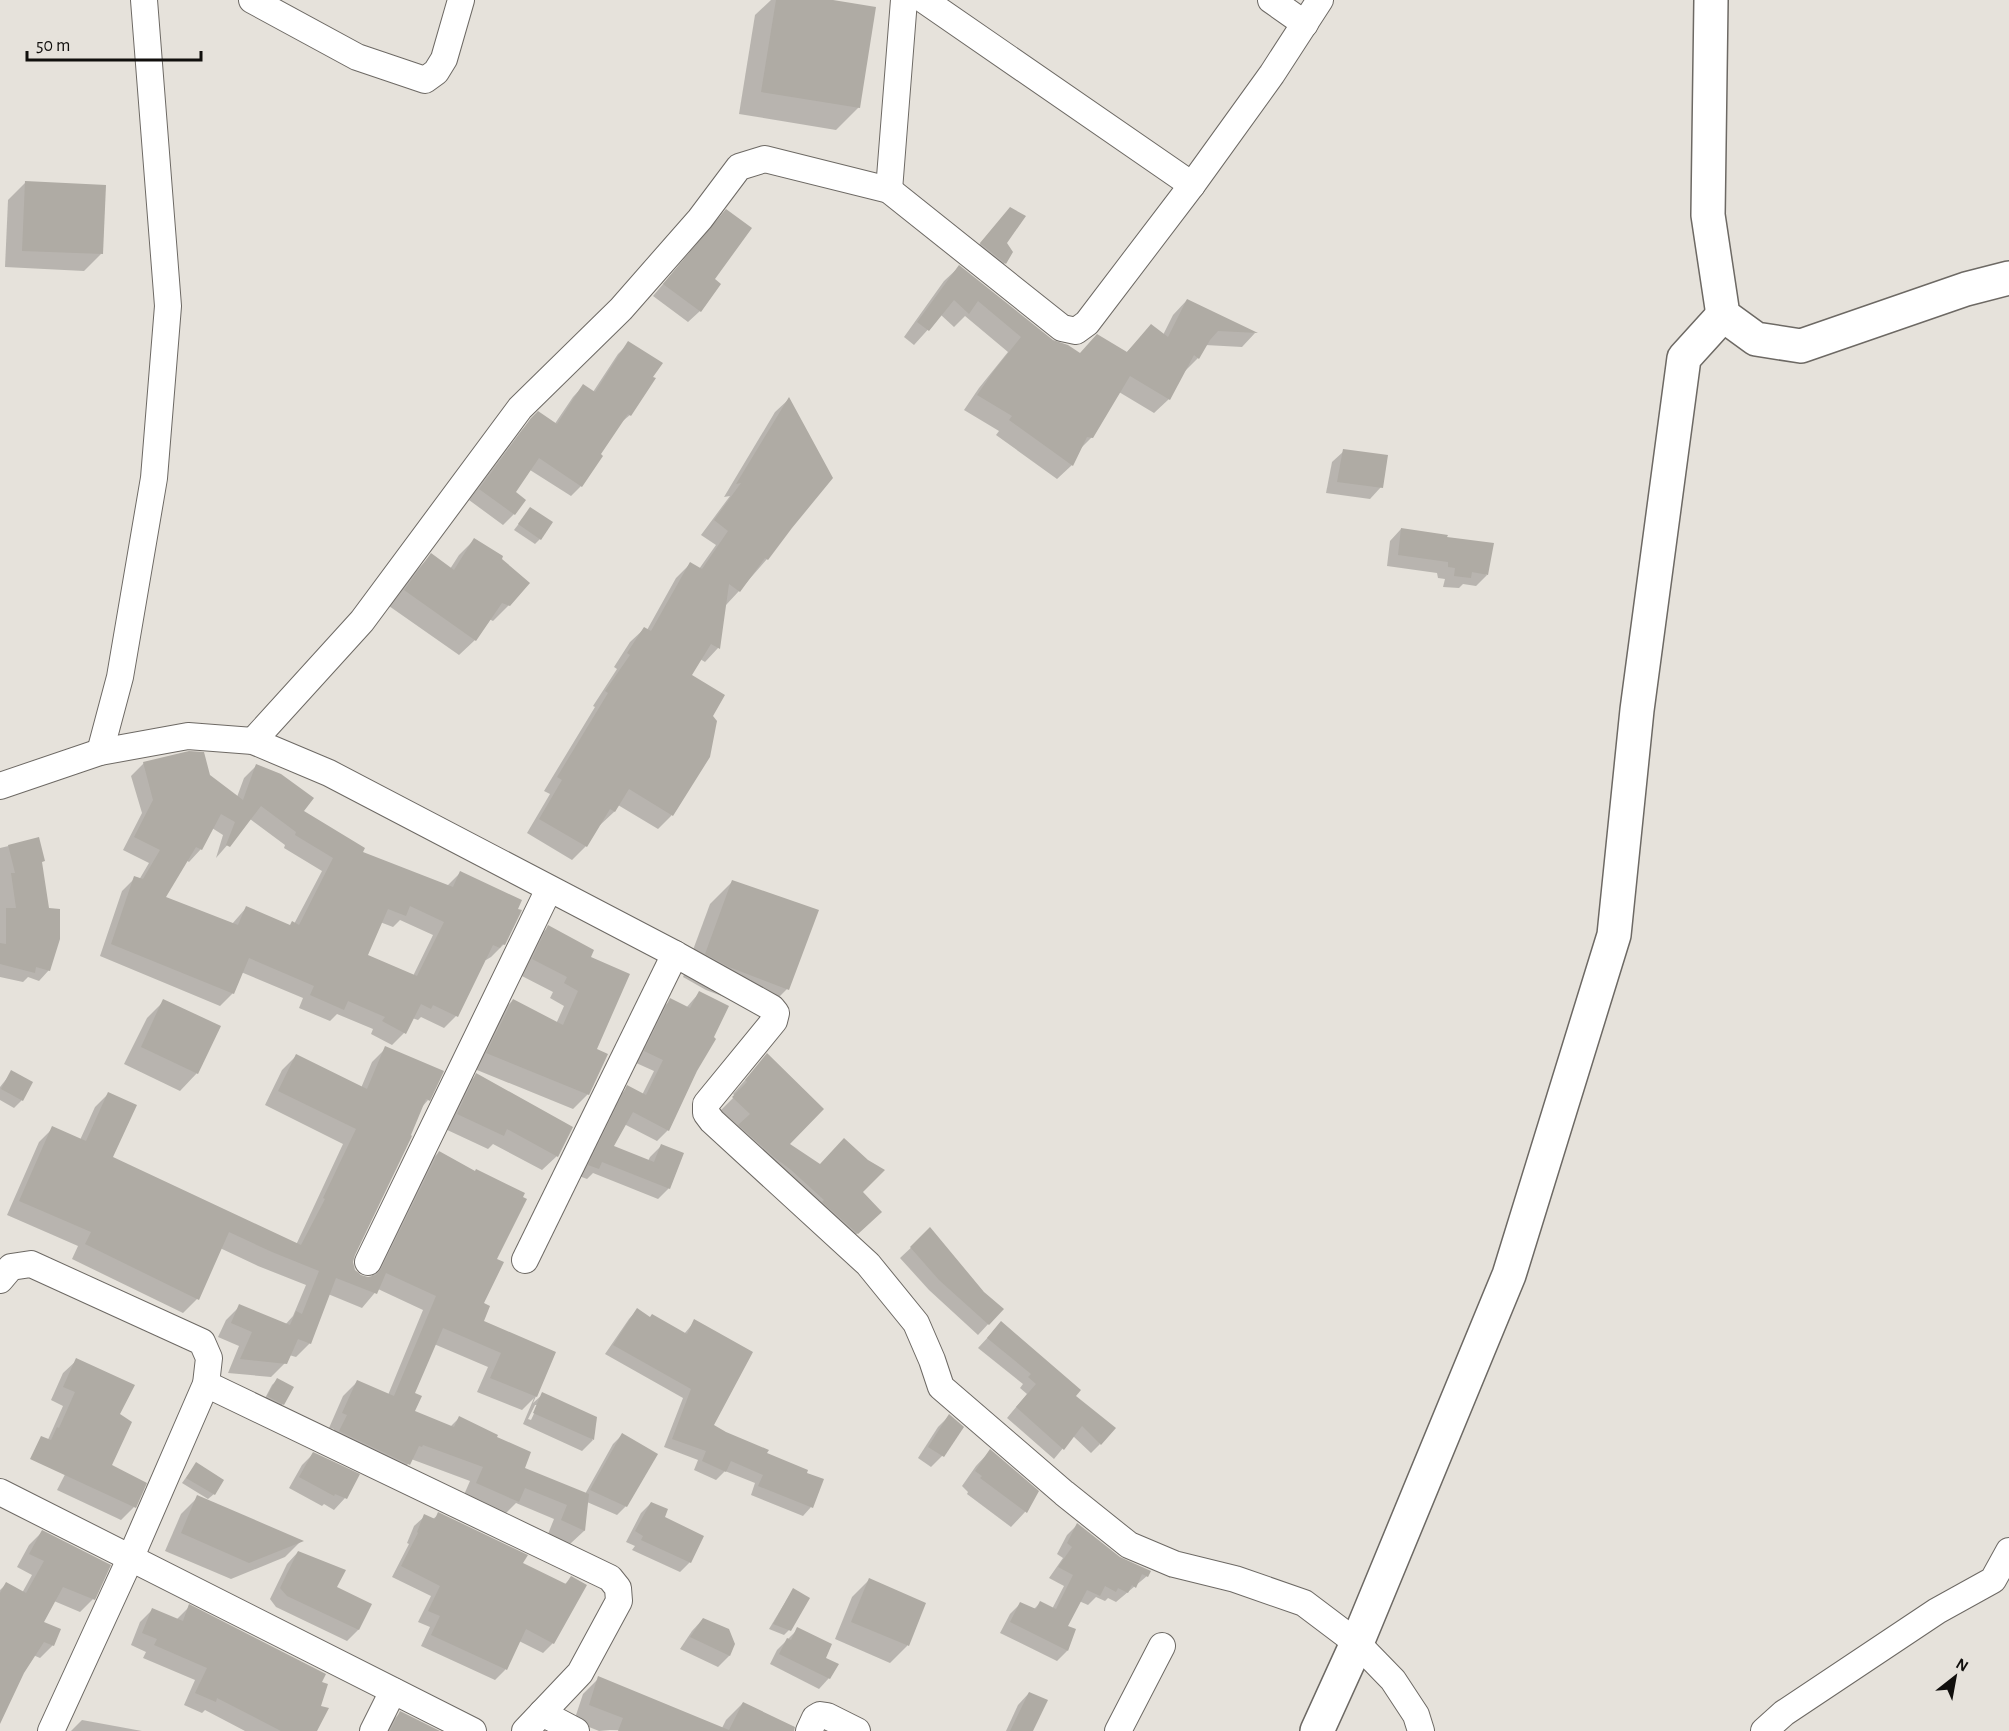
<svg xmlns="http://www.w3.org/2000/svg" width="2009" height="1731" font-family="'Alegreya Sans',sans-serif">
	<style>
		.shadow { fill: #0003; fill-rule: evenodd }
		.building { fill: #afaba4; fill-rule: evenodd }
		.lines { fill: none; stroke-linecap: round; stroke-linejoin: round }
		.minor-casing { stroke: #6d6964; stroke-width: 28 }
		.tertiary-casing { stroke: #6d6964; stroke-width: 36 }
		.minor { stroke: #fff; stroke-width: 26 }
		.tertiary { stroke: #fff; stroke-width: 33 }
	</style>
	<rect width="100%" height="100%" fill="#e6e2db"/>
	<!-- shadow -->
	<g class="shadow">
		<polygon points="771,0 824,0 859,107 836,130 739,114 755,15"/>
		<polygon points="26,182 101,254 84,271 5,267 8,200"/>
		<polygon points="1010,209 1005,243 1011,252 1005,263 994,274 970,255"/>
		<polygon points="715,222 713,280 719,285 700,311 688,322 653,296"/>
		<polygon points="959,267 1052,341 1079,354 1126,353 1151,326 1163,335 1173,315 1187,300 1255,333 1242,347 1205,345 1198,358 1184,372 1169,399 1154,413 1119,392 1092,437 1080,449 1072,465 1057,479 996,435 999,431 964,410 979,388 1008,352 965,316 954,327 941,315 914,345 904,337 944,281"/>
		<polygon points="629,343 630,415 618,425 581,486 571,496 530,470 514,493 514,514 503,525 469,500 521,431 532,419 554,425 573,397 583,386 593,392 618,354"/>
		<polygon points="789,399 767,559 739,591 726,605 724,604 718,648 705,662 700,659 690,676 711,716 709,756 671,816 658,829 618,805 614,812 600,825 599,824 586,846 572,860 527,833 550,794 544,791 595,707 593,706 617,669 614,667 630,642 644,629 647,630 676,578 690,564 699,569 716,545 701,535 730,496 724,497 775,412"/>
		<polygon points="1344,451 1381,487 1370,499 1326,493 1332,462"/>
		<polygon points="530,509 540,539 535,544 514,530"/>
		<polygon points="1401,529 1487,575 1476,586 1463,584 1459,588 1443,587 1445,579 1438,578 1437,573 1387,566 1390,541"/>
		<polygon points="474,540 509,605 493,621 489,619 475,640 459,655 389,606 416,571 431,555 450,569 459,555"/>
		<path d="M144,763L209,776L237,797L244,778L256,766L302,812L361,853L447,886L460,873L504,944L491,957L486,960L484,959L456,1016L444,1028L421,1017L418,1020L412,1018L404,1033L392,1045L371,1034L373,1029L337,1014L330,1021L299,1008L303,998L241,972L233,993L220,1006L100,956L122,891L135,878L139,880L149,863L123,850L142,813L131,776ZM250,819L285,845L284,848L322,871L294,924L289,927L246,908L232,924L163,898L186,860L189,862L201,849L212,828L223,835L216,858ZM400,920L433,935L413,976L366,955L380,922L393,927Z"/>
		<polygon points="38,839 49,970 39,981 28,977 23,982 0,977 0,848"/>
		<polygon points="733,881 787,989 764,1012 706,990 683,977 710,904"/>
		<polygon points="548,927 589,958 595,1050 588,1094 573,1109 472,1068 498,1015 513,1000 556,1024 564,1006 550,998 553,992 518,974 534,942"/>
		<polygon points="699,993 696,1070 668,1130 657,1141 624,1124 612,1147 648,1161 650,1157 661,1146 669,1188 658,1199 593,1173 587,1179 579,1176 617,1098 628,1087 642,1095 654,1071 634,1062 660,1010 671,1000 686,1008"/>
		<polygon points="164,1001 197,1073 180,1091 124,1064 147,1018"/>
		<path d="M386,1048L428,1100L422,1107L353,1255L352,1264L355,1272L361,1277L371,1278L425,1166L439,1152L495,1259L482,1304V1321L555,1353L533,1403L543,1394L593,1440L582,1451L523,1424L534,1398L522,1410L477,1392L488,1367L434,1344L413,1394V1412L450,1427L459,1418L523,1469L585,1494L613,1444L622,1435L626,1506L617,1515L587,1502L584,1531L570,1544L548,1534L554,1519L516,1503L504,1515L463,1497L470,1481L411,1459L408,1464L394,1478L326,1445L334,1429L329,1428L343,1396L357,1382L388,1395L423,1310L378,1289L362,1308L328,1294L310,1343L296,1357L289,1355L285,1363L271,1377L228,1373L239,1346L218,1337L226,1320L240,1306L285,1325L293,1316L306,1285L258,1266L220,1248L197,1299L183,1313L72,1259L78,1246L7,1215L39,1142L53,1128L80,1140L95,1107L109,1093L111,1158L296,1245L343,1144L265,1105L282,1070L296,1056L361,1088L372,1062ZM535,1405H538L531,1420L528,1419Z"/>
		<polygon points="767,1055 788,1144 861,1192 867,1225 843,1246 720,1111 735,1096 733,1094"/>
		<polygon points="12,1072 31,1082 22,1100 14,1108 0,1100 0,1087"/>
		<polygon points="476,1075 557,1156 542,1170 493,1144 488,1149 443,1128 462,1090"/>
		<polygon points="930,1230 983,1293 1002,1309 978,1335 929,1290 900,1258"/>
		<polygon points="637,1310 649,1318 684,1334 695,1321 712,1426 765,1454 811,1507 803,1516 751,1495 755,1483 725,1471 716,1480 694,1470 698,1460 664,1447 683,1398 605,1354 629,1319"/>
		<polygon points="1001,1323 1074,1396 1100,1444 1091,1453 1073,1436 1054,1459 1007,1418 1027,1394 1020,1388 1023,1384 978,1348"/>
		<polygon points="77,1360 118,1414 110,1466 134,1507 121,1520 57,1490 73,1459 46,1444 63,1406 51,1400 63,1373"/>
		<polygon points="277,1380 283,1404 278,1409 263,1402 272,1385"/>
		<polygon points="949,1416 962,1427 942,1456 931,1467 918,1458 938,1427"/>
		<polygon points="990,1451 1037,1492 1025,1512 1011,1527 967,1494 968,1492 962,1486 976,1466"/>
		<polygon points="313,1454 358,1475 345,1498 334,1510 324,1504 322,1506 289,1488 302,1465"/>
		<polygon points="196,1464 214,1494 208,1499 182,1483"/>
		<polygon points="198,1497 301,1541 285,1557 231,1579 165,1551 181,1514"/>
		<polygon points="651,1503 663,1518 690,1562 680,1572 632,1550 635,1546 626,1542 641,1513"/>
		<polygon points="439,1514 521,1564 564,1585 571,1578 553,1643 543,1653 519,1641 505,1670 495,1680 421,1646 430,1627 418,1622 431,1596 392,1577 409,1544 407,1543 414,1526 425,1516 433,1519"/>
		<polygon points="1077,1525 1119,1558 1147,1576 1116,1602 1108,1598 1105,1601 1096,1597 1088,1605 1079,1601 1065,1627 1067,1651 1057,1661 1000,1633 1010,1614 1021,1603 1033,1610 1040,1603 1052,1609 1064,1586 1049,1578 1063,1558 1057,1554 1067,1535"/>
		<polygon points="42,1532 93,1599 80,1612 54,1601 42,1623 53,1645 40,1658 33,1655 0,1708 0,1590 6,1584 22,1593 32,1575 17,1567 29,1545"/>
		<polygon points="298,1552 334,1588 370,1604 358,1630 347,1641 276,1607 270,1599 287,1564"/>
		<polygon points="869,1580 924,1604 907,1646 890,1663 835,1639 852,1597"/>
		<polygon points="794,1590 789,1630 784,1635 769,1629 789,1596"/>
		<polygon points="190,1606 320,1683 316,1731 245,1731 205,1710 202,1713 184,1705 195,1680 143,1658 146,1652 131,1645 140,1622 153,1609 176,1620"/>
		<polygon points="703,1619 733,1644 729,1656 718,1667 680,1649 692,1631"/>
		<polygon points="798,1629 824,1658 829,1678 819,1689 770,1664 777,1650"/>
		<polygon points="599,1678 664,1731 610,1730 599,1731 574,1721 583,1694"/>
		<polygon points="1029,1693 1032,1731 1006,1731 1018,1705"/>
		<polygon points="743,1703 783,1731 676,1731 722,1728 726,1720"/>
		<polygon points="400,1713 437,1731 386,1731 390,1723"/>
		<polygon points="82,1720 142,1731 71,1731"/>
	</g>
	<!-- building -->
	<g class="building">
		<polygon points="776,0 833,0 876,7 860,108 761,92"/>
		<polygon points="25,181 106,185 103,254 22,251"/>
		<polygon points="1010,207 1026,216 1007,243 1013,252 1006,264 980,243"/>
		<polygon points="726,209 752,228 715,279 721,284 701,312 663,284"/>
		<polygon points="959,265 1053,340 1068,345 1080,353 1097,334 1127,352 1151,324 1168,337 1187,299 1258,333 1218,331 1210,340 1199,359 1194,355 1170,400 1130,376 1093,438 1087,437 1073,466 1009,420 1012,416 977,395 993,372 1021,337 978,301 969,314 954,300 929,331 917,322"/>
		<polygon points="628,341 663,363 653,377 656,378 631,416 628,414 601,454 603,456 582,487 539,458 516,492 526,500 515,515 479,489 531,418 538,411 557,424 583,384 595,392"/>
		<polygon points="789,397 833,478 792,528 768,560 765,558 740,592 729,584 720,649 711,644 692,675 725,695 713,716 717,721 710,757 673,816 629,789 615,812 610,809 587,847 539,819 562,780 557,777 608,693 605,691 630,655 627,653 644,627 651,631 690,562 702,569 728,531 714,520 741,483 736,484"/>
		<polygon points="1343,449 1388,455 1383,488 1337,482"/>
		<polygon points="530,507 553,522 541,540 518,524"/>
		<polygon points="1401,528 1448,535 1447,537 1494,543 1488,575 1472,572 1471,578 1454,576 1455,568 1448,567 1448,562 1398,555"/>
		<polygon points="474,538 503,556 502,559 530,583 510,606 502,603 476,641 404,590 431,553 454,570"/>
		<path d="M189,751L204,752L210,775L243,800L256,764L281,774L314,798L304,811L365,848L363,852L453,887L460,871L522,900L518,909L522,910L505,945L502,944L500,948L493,945L458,1017L433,1005L431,1009L421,1004L406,1034L382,1021L385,1017L348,1001L344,1010L310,995L314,986L249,958L234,994L111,944L134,876L143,879L160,850L134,837L153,800L143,762ZM261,806L296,832L295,835L333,858L299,925L292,921L290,925L246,906L238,925L166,897L196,847L202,850L221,814L235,822L226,845L230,847ZM410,906L444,922L417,976L368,955L388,909L406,916Z"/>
		<polygon points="39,837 45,861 42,862 49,908 60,909 60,939 50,971 36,967 35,973 0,964 0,943 6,944 6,908 16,908 11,873 15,873 8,845"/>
		<polygon points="732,880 819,910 789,990 729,967 705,954"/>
		<polygon points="548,925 594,950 591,957 630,974 597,1049 608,1054 589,1095 486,1053 513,999 563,1025 578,991 564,983 567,977 532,959"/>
		<polygon points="699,991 729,1006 714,1037 716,1039 697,1071 669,1131 633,1112 614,1146 654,1162 661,1144 684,1153 670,1189 602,1162 599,1169 588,1165 627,1085 646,1095 663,1060 644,1051 670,998 690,1008"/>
		<polygon points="163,999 221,1026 198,1074 141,1047"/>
		<polygon points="385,1046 444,1071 430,1101 426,1099 411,1135 412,1136 355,1255 353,1262 355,1270 361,1275 368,1277 376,1275 381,1269 439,1151 475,1171 476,1169 525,1193 523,1197 527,1199 497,1259 504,1262 484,1303 490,1306 484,1321 556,1352 537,1397 490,1378 501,1353 443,1328 415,1393 422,1396 415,1411 454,1427 459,1416 498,1435 497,1437 531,1452 525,1468 589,1494 585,1531 561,1520 567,1505 525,1488 519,1502 476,1483 483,1467 423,1445 422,1447 419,1446 410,1465 339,1431 347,1415 342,1413 357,1380 394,1396 436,1296 386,1273 377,1294 336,1278 311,1344 298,1339 287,1364 240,1359 252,1332 231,1323 239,1304 290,1325 296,1311 302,1314 319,1271 272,1252 229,1232 199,1300 85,1244 91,1232 19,1201 52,1126 86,1141 108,1092 137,1105 113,1157 301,1245 325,1199 323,1198 356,1129 278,1091 296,1054 367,1089"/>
		<polygon points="767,1053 824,1109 790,1144 820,1164 844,1138 868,1160 885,1170 863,1192 882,1212 858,1234 822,1202 824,1200 791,1170 774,1157 738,1125 750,1114 732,1097 747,1082 745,1080"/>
		<polygon points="11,1070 33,1082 23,1101 1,1089"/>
		<polygon points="476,1073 573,1127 558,1157 507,1129 504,1136 457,1114"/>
		<polygon points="930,1227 984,1292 1004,1309 989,1325 939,1280 910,1247"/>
		<polygon points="637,1308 650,1317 652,1314 687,1334 694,1319 753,1352 714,1425 726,1432 769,1450 767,1453 808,1470 807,1473 824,1479 813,1508 758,1486 763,1475 731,1461 726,1472 702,1461 706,1451 672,1439 691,1389 613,1345"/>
		<polygon points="1001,1321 1081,1390 1076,1396 1116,1428 1101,1445 1082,1426 1064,1450 1016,1407 1036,1384 1028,1377 1031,1374 987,1338"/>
		<polygon points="76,1358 135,1385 120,1414 132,1422 112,1465 147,1483 136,1508 30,1459 41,1436 51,1440 57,1427 59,1428 75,1392 63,1387"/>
		<polygon points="277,1378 294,1387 284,1405 267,1396"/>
		<polygon points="542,1392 597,1417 594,1440 533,1413"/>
		<polygon points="949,1414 964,1427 944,1457 928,1447"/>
		<polygon points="622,1433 658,1454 627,1507 590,1490"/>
		<polygon points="990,1449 1039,1491 1027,1513 980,1478 982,1476 975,1471"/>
		<polygon points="313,1452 360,1474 347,1499 335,1494 334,1496 299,1477"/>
		<polygon points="196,1462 224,1480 215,1495 186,1478"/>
		<polygon points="197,1495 304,1541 249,1563 181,1533"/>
		<polygon points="651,1502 668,1509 665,1517 704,1536 691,1563 641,1540 643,1536 635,1531"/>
		<polygon points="438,1512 528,1555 523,1563 566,1584 571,1576 587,1585 554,1644 526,1629 507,1670 431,1635 440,1616 428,1611 440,1586 401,1566 418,1533 417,1532 424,1514 435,1519"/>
		<polygon points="1077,1523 1120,1557 1151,1571 1148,1577 1142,1574 1136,1588 1132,1585 1128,1593 1118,1588 1116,1592 1105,1586 1100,1596 1087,1590 1068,1626 1076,1629 1068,1651 1010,1622 1020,1602 1036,1609 1040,1601 1056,1609 1073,1575 1058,1567 1072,1547 1067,1543"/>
		<polygon points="42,1530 111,1565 95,1600 63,1587 44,1622 61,1629 54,1646 44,1642 24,1673 0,1724 0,1593 6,1582 26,1593 44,1561 29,1554"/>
		<polygon points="298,1551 346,1570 337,1587 372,1604 359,1630 287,1596 280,1588"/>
		<polygon points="869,1578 926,1603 909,1646 851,1622"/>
		<polygon points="793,1588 810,1598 791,1631 773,1624"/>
		<polygon points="189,1604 326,1674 322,1682 328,1684 321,1706 329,1708 317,1731 281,1731 217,1698 216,1702 195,1693 207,1668 154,1645 157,1639 142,1633 152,1608 183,1621"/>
		<polygon points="703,1618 729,1629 735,1644 730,1656 690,1637"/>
		<polygon points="797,1627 832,1644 826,1658 839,1664 830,1679 779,1654 787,1638 791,1640"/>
		<polygon points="598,1676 729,1730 743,1702 795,1727 794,1731 618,1731 623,1718 589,1705"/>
		<polygon points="1029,1692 1048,1700 1033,1731 1010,1731"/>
		<polygon points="400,1711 440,1731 390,1731"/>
	</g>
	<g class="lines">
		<!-- minor casing -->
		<g class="minor-casing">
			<g id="minor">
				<polyline points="252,0 357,57 425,80 436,72 444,59 461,0"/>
				<polyline points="924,0 1192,185"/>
				<polyline points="1271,0 1305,24"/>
				<polyline points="889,190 904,0"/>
				<polyline points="253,741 362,621 520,408 621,309 700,219 739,167 765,159 889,190 1062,328 1076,331 1087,323 1192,185 1272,74 1320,0"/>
				<polyline points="100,752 120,677 154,478 168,306 144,0"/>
				<polyline points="0,786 100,752 188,736 253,741 329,773 675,954 772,1008 776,1013 774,1021 706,1104 706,1113 712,1121 868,1264 916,1323 932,1360 941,1387 1064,1493 1129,1545 1174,1564 1235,1579 1304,1603 1357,1643 1393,1680 1416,1715 1421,1731"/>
				<polyline points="525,1260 675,954"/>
				<polyline points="368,1262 549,889"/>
				<polyline points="0,1280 11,1267 31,1264 202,1342 209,1358 206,1384 130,1559 51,1731"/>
				<polyline points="206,1384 610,1578 618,1588 619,1601 580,1673 525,1731"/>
				<polyline points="0,1492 473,1731"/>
				<polyline points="542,1713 576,1731"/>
				<polyline points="373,1731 393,1691"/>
				<polyline points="809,1731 815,1718 820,1715 827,1716 857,1731"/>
				<polyline points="1118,1731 1162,1646"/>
				<polyline points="1764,1731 1784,1713 1937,1611 1993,1580 2009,1551"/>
			</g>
		</g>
		<!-- tertiary casing -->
		<g class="tertiary-casing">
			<g id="tertiary">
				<polyline points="1711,0 1708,215 1723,315 1756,339 1801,346 1966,289 2009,278"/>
				<polyline points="1317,1731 1357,1643 1509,1275 1614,935 1637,710 1684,358 1723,315"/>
			</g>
		</g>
		<!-- minor -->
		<use href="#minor" class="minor"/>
		<!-- tertiary -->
		<use href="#tertiary" class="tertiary"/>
	</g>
	<!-- north arrow -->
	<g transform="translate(1955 1677) rotate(31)" stroke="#e6e2db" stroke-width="4.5" paint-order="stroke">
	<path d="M0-4.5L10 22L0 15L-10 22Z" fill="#110f0d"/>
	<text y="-9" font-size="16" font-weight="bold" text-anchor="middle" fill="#110f0d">N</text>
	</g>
	<!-- scale -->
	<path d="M27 51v9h174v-9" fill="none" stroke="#110f0d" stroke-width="3"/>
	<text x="36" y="51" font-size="18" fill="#110f0d" stroke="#e6e2db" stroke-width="4.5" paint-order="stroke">50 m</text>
</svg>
